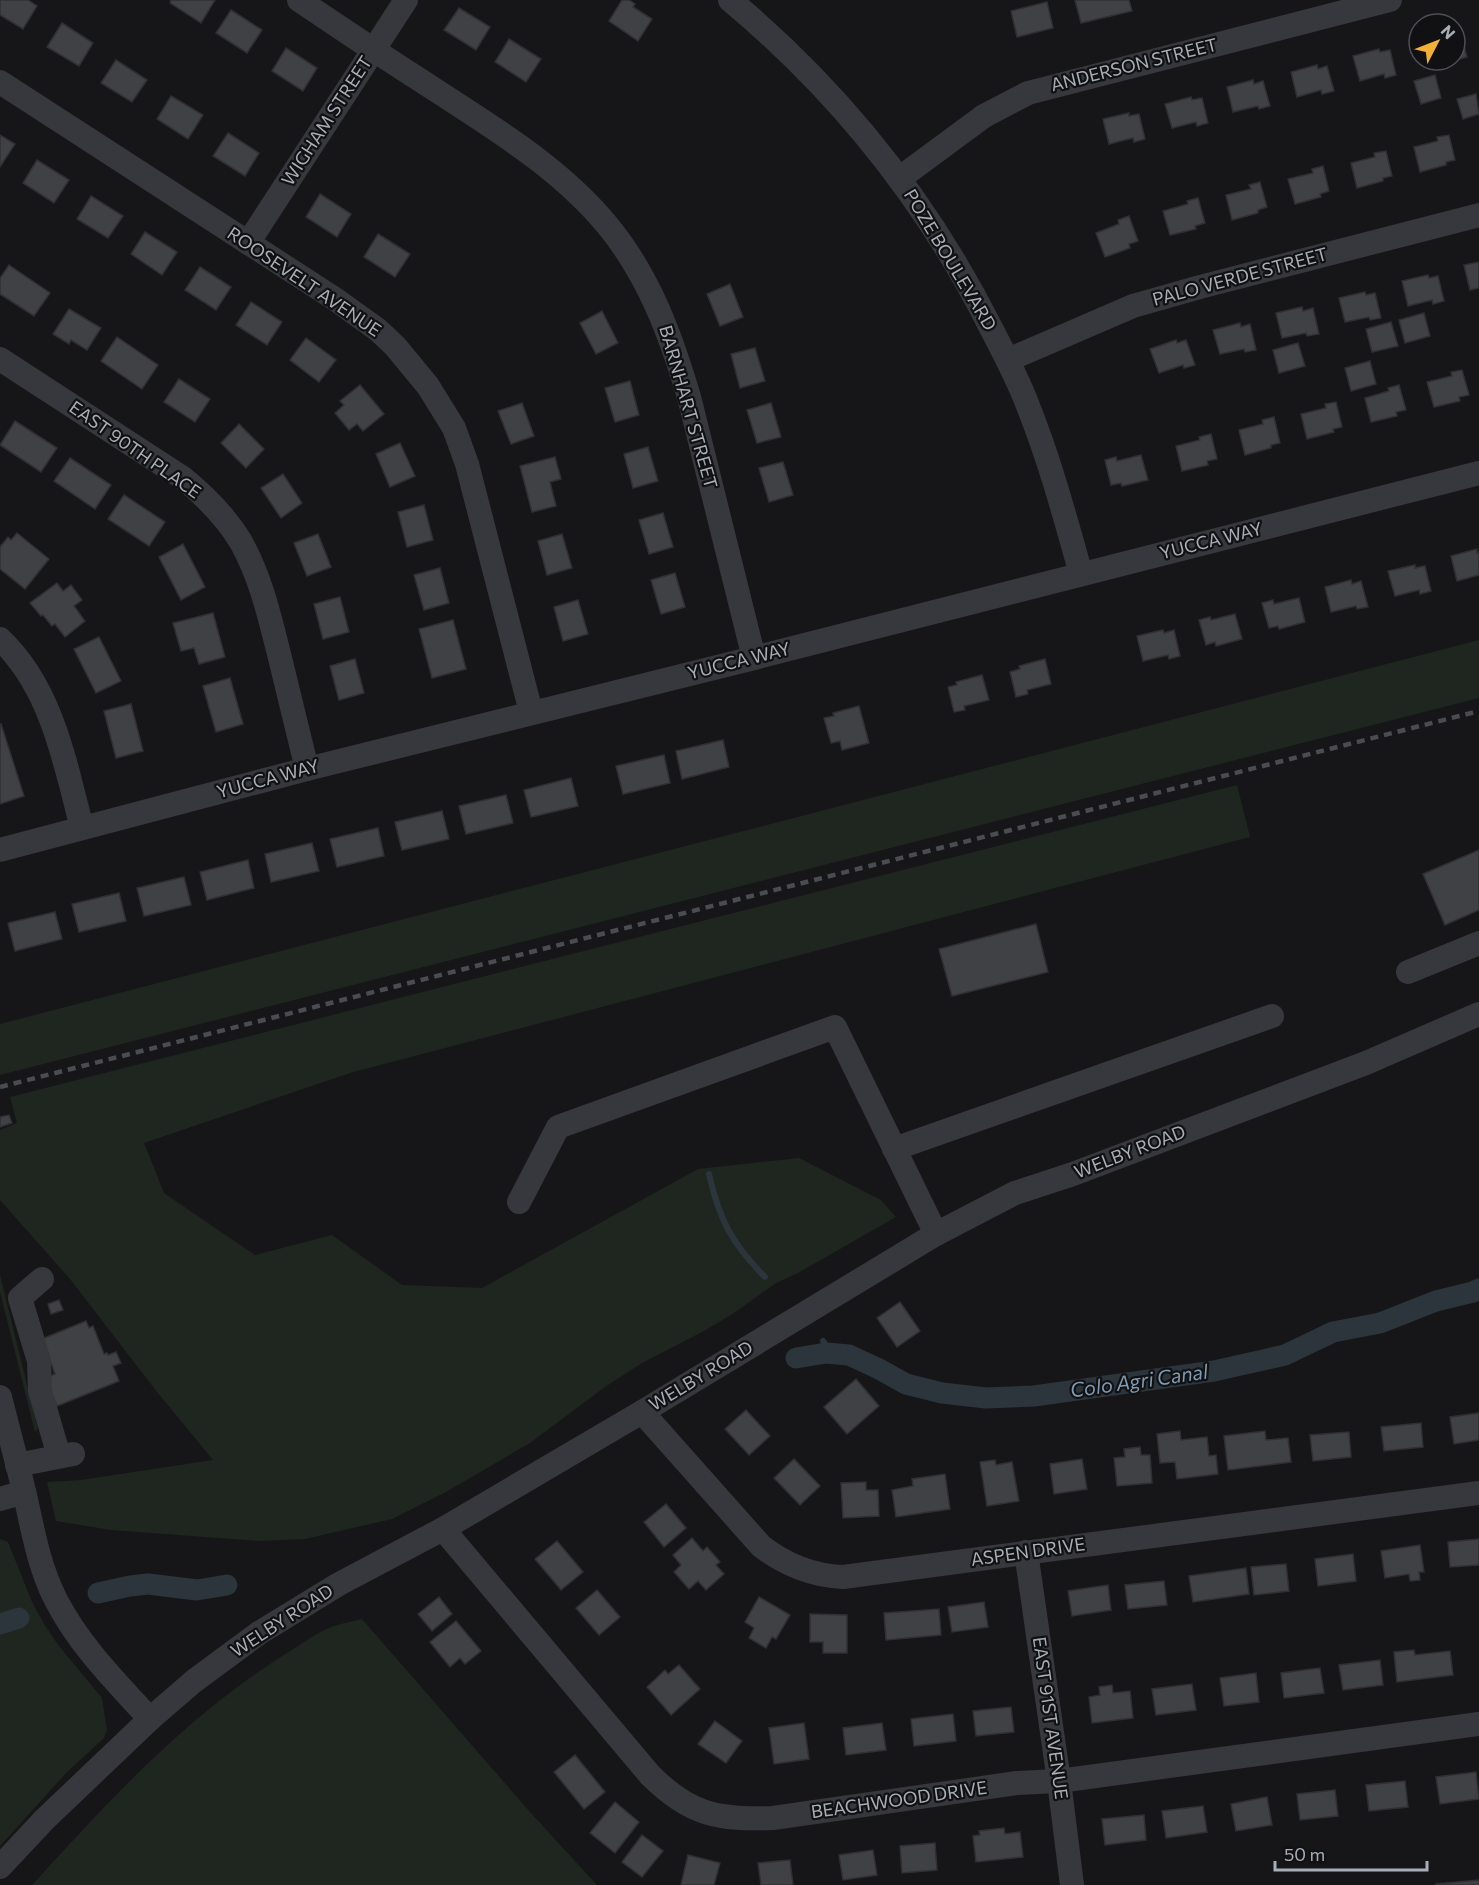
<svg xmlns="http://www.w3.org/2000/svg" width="1479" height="1885" font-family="Commissioner,sans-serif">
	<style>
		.green { fill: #1e261f }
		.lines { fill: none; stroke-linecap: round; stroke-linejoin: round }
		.stream { stroke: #2c353c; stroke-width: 6 }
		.canal { stroke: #2c353c; stroke-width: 21 }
		.building { fill: #404145; stroke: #303034; stroke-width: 1.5 }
		.minor { stroke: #37383d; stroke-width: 24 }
		.rail { stroke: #4a4c52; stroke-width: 4.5; stroke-dasharray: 8 6; stroke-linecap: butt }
		.labels { text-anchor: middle; stroke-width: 4.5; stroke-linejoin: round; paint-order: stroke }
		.street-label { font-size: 18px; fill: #a8adb8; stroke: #111113 }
		.water-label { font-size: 20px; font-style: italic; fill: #7f9bb3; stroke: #111113 }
	</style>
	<rect width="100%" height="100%" fill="#161618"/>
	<!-- green -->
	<g class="green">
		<polygon points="1479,640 1479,698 0,1075 0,1024"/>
		<polygon points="1237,785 1250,837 350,1073 144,1143 164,1193 255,1255 332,1235 402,1285 482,1288 698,1169 799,1158 881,1200 896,1217 798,1273 776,1283 734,1313 704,1331 642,1363 605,1387 530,1443 446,1492 392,1519 305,1539 258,1541 111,1530 56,1521 47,1482 81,1480 213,1460 157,1392 70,1279 0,1200 0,1130 17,1123 10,1097"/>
		<polygon points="0,1275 38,1429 35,1432 0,1292"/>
		<polygon points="0,1539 8,1542 32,1602 44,1624 59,1646 102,1698 107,1730 104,1738 67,1772 0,1846"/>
		<path d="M362,1619L530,1812L597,1885H32C108,1801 187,1716 284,1655C298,1647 312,1635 327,1629C337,1624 350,1622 362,1619Z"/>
	</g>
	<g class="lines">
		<!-- stream -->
		<g class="stream">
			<path d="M709,1174C719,1219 732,1244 765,1277"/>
			<polyline points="823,1341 833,1354"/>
		</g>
		<!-- canal -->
		<g class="canal">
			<polyline points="796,1358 826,1353 849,1355 879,1369 906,1384 942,1393 986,1398 1034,1396 1214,1371 1285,1355 1333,1332 1380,1323 1436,1301 1473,1292 1479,1289"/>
			<polyline points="98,1593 130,1586 148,1584 197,1590 227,1585"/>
			<polyline points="0,1624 19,1618"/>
		</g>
	</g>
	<!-- building -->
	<g class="building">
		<polygon points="0,0 28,0 37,6 23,29 0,15"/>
		<polygon points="171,0 215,0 201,23 170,3"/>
		<polygon points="622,0 629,0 635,4 633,7 652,19 638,41 609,21"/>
		<polygon points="1075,0 1129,0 1132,11 1081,23"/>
		<polygon points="1047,2 1053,28 1017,37 1011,11"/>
		<polygon points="459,8 490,27 476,50 444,30"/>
		<polygon points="231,10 262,30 247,53 216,33"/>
		<polygon points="62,23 93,43 79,66 47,47"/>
		<polygon points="1460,32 1467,57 1456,60 1455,33"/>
		<polygon points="509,39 541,59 526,82 495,62"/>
		<polygon points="286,48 317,68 303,91 272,71"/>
		<polygon points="1379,49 1380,52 1390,50 1396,75 1385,78 1384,74 1360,81 1353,56"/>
		<polygon points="116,60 147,80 132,102 101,83"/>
		<polygon points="1317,65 1318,69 1327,66 1334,91 1322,94 1321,90 1297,97 1291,72"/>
		<polygon points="1435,75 1441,98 1421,104 1414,81"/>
		<polygon points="1253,80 1254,84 1263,81 1270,106 1259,109 1258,106 1233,112 1227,87"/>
		<polygon points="1476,94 1479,114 1463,119 1457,99"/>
		<polygon points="171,96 203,115 188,139 157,119"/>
		<polygon points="1191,97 1192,100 1202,98 1208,123 1197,126 1196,122 1172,128 1165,104"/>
		<polygon points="1129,113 1129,116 1139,114 1145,139 1134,142 1133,138 1109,144 1103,119"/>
		<polygon points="228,133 259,153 245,176 213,156"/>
		<polygon points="0,135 15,144 0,167"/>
		<polygon points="1449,135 1455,160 1446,162 1446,165 1420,172 1414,147 1438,141 1437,137"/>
		<polygon points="1386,151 1392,176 1383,178 1383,181 1357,188 1351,163 1375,157 1374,153"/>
		<polygon points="37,160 69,180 54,203 23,183"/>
		<polygon points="1323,166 1329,191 1320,194 1321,197 1295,204 1288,179 1313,173 1312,169"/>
		<polygon points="1260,182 1267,207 1258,210 1258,213 1232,220 1226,195 1251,189 1249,185"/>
		<polygon points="320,194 351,214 337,237 306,217"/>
		<polygon points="91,196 123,216 108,238 77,219"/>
		<polygon points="1198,198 1205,223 1195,226 1196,229 1170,235 1163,211 1188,204 1187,201"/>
		<polygon points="1129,216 1138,241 1129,244 1130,248 1105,257 1096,233 1119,224 1118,220"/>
		<polygon points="145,232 177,252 162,275 131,254"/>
		<polygon points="378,234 410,254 395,277 364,257"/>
		<polygon points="1479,262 1479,288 1470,290 1464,265"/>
		<polygon points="9,265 50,293 34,316 0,294 0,278"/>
		<polygon points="200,267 231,287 216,310 185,290"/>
		<polygon points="1428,275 1429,278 1438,276 1444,301 1433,304 1432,300 1408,306 1402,281"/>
		<polygon points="730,284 743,317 720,326 707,294"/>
		<polygon points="1365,292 1366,295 1375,293 1381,318 1370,320 1369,317 1345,322 1339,298"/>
		<polygon points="251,302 282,322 267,345 236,325"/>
		<polygon points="1302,307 1303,311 1313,308 1319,334 1307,336 1306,333 1282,338 1276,313"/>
		<polygon points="69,309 101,328 87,350 71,340 69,344 53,334"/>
		<polygon points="602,311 618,343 596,354 580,323"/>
		<polygon points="1424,313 1430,336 1405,343 1399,320"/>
		<polygon points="1391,322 1398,346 1372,352 1366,329"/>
		<polygon points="1240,323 1241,327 1250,324 1256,350 1245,352 1244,349 1220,354 1213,330"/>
		<polygon points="117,337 158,365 142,389 101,361"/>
		<polygon points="306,338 336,360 319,382 290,360"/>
		<polygon points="1176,340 1177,343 1186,340 1195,365 1184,368 1183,365 1159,373 1150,349"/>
		<polygon points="1298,343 1305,366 1279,373 1273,350"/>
		<polygon points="755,348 765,381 740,388 731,354"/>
		<polygon points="1370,361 1376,384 1351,391 1345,368"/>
		<polygon points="1462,370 1469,395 1459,397 1460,401 1434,407 1427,382 1452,376 1451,372"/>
		<polygon points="179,379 210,399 195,422 164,402"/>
		<polygon points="630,381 639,415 615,422 605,388"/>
		<polygon points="360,385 384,414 363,431 357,424 349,430 335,413 344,405 340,401"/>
		<polygon points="1399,385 1406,410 1396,412 1397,416 1371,422 1365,398 1389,391 1388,388"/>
		<polygon points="1336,402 1342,427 1333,429 1334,432 1307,439 1301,414 1326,408 1325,404"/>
		<polygon points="522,403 534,436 511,444 498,411"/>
		<polygon points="771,403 781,437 757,443 747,410"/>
		<polygon points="1274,417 1280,443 1271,445 1271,448 1245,455 1239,430 1263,424 1262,420"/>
		<polygon points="15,421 57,448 41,472 0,445"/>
		<polygon points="239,424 264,449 246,468 221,443"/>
		<polygon points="1211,434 1217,459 1207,461 1208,465 1182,471 1176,446 1200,440 1199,437"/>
		<polygon points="400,443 415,476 390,487 376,454"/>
		<polygon points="648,447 658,481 633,488 624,454"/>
		<polygon points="1141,455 1148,480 1122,486 1121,483 1111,485 1105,460 1116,457 1117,461"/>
		<polygon points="555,457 561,479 550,482 556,506 532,512 520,466"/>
		<polygon points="70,458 111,485 95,509 54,481"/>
		<polygon points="783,462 793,495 769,502 759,468"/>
		<polygon points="283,474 302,503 281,518 261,488"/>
		<polygon points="124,495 165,522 149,546 108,519"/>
		<polygon points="424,505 433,540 407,547 398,512"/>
		<polygon points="663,513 673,547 649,554 639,520"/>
		<polygon points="17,533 49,559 25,589 0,569 0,547 8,537 11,540"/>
		<polygon points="318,534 331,567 307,576 294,543"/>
		<polygon points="562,534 572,568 547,575 538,541"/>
		<polygon points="183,544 205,587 181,600 159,557"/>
		<polygon points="1477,549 1477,553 1479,552 1479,575 1457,581 1451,556"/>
		<polygon points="1415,565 1415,568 1425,566 1431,591 1420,594 1419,590 1395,596 1388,571"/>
		<polygon points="440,568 449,603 424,610 414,575"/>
		<polygon points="675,573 685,607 661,614 651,580"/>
		<polygon points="1351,580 1352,584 1361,581 1368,607 1357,609 1356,606 1331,612 1325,587"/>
		<polygon points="57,583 63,591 71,585 82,600 74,606 85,621 65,637 55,624 52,626 43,615 41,616 30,603"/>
		<polygon points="340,597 349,632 323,639 314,604"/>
		<polygon points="1299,598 1305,622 1279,629 1278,626 1269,628 1262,603 1273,600 1274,604"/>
		<polygon points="578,600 588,634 563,641 554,607"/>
		<polygon points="213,613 225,657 199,664 194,648 181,651 173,623"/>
		<polygon points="1235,614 1242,639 1216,646 1215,642 1206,645 1199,620 1210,617 1211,620"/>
		<polygon points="453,620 466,669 432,678 419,629"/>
		<polygon points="1163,630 1164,633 1174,630 1180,656 1169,659 1168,655 1143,661 1137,636"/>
		<polygon points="99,637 121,681 96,693 74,649"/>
		<polygon points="355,659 364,693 339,700 330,666"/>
		<polygon points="1045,659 1051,684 1027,690 1028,694 1016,697 1010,672 1020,669 1019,666"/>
		<polygon points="982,675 989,700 964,706 965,710 954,712 948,687 957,685 956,682"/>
		<polygon points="230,678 243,724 216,732 203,686"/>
		<polygon points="131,704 143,751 116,758 104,711"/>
		<polygon points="859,706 869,743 842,750 840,741 831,743 824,718 834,716 833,713"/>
		<polygon points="1,724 24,796 0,804 0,725"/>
		<polygon points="723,740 729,767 682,779 676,751"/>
		<polygon points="664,755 670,783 623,794 616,766"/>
		<polygon points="571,778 578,806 531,817 524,790"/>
		<polygon points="506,795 513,823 466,834 459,806"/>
		<polygon points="442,811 449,839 402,850 395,822"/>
		<polygon points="378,828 384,856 337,867 330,839"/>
		<polygon points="312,843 319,871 271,882 265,854"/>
		<polygon points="1479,850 1479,910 1445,925 1423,874"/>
		<polygon points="248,860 254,888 207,900 200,872"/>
		<polygon points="184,877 191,905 144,916 137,888"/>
		<polygon points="119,893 126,921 79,932 72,904"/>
		<polygon points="55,912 62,939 15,951 8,923"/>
		<polygon points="1036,924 1048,972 952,996 939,949"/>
		<polygon points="9,1115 12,1123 0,1127 0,1117"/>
		<polygon points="59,1300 63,1310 51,1314 48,1304"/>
		<polygon points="900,1302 920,1331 897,1347 877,1318"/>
		<polygon points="86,1321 89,1328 93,1326 104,1354 107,1353 108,1355 116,1352 121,1363 113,1366 119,1381 57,1406 45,1378 55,1374 42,1339"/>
		<polygon points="856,1379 879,1406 847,1434 824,1407"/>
		<polygon points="746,1410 770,1436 749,1455 725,1429"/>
		<polygon points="1479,1413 1479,1440 1454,1444 1450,1417"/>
		<polygon points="1421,1423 1423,1447 1384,1451 1381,1427"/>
		<polygon points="1180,1431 1181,1440 1207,1437 1209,1456 1216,1455 1218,1474 1177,1479 1175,1462 1160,1463 1157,1434"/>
		<polygon points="1265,1431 1266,1440 1288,1438 1291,1462 1228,1470 1224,1436"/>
		<polygon points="1349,1432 1351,1457 1313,1461 1310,1435"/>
		<polygon points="1140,1447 1141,1455 1150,1455 1152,1483 1117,1486 1114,1458 1125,1457 1124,1449"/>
		<polygon points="794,1459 820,1486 800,1505 774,1478"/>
		<polygon points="1082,1459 1087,1489 1054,1494 1050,1464"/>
		<polygon points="995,1460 996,1465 1012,1462 1019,1501 987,1506 980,1462"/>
		<polygon points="945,1474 950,1509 896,1517 892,1490 913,1486 912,1479"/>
		<polygon points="866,1482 866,1490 878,1490 879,1516 843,1518 841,1483"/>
		<polygon points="666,1504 686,1528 664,1547 644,1522"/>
		<polygon points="692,1538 703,1551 707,1547 720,1562 716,1565 724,1574 706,1590 698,1581 689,1589 674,1572 681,1565 673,1555"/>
		<polygon points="1479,1539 1479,1565 1450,1567 1448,1542"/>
		<polygon points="557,1541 583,1572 561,1590 535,1559"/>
		<polygon points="1420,1545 1424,1572 1419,1572 1420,1580 1410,1581 1409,1574 1385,1578 1381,1551"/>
		<polygon points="1353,1554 1356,1581 1318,1586 1315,1559"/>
		<polygon points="1286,1564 1289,1591 1254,1595 1251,1567"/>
		<polygon points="1246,1568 1249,1594 1193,1602 1189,1576"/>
		<polygon points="1164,1581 1167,1605 1128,1609 1125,1585"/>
		<polygon points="1108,1585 1111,1610 1072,1616 1068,1591"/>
		<polygon points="597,1590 620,1617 599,1635 576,1608"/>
		<polygon points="439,1597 452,1614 432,1631 418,1614"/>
		<polygon points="759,1597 790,1615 776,1639 772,1637 766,1648 749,1638 754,1628 745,1622"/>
		<polygon points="984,1602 988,1627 952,1632 948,1607"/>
		<polygon points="939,1609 941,1635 886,1640 884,1613"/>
		<polygon points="810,1614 847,1615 847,1653 823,1653 823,1642 810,1642"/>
		<polygon points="456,1621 481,1651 465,1664 460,1658 450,1667 430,1642"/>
		<polygon points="1414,1650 1415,1655 1450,1651 1453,1675 1397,1682 1394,1652"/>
		<polygon points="1380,1660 1383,1685 1343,1690 1339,1665"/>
		<polygon points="679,1665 700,1689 671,1715 647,1687 665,1670 668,1674"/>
		<polygon points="1320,1668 1324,1693 1284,1698 1281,1673"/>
		<polygon points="1256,1673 1259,1702 1224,1706 1220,1678"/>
		<polygon points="1192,1684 1196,1710 1156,1715 1152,1689"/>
		<polygon points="1112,1685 1113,1693 1130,1691 1133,1718 1092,1723 1089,1697 1100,1695 1099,1687"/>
		<polygon points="1011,1707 1014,1732 976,1736 973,1711"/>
		<polygon points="953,1714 956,1741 914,1746 911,1719"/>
		<polygon points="715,1721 742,1741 726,1763 698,1744"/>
		<polygon points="804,1723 809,1759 774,1764 769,1728"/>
		<polygon points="882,1723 886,1750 846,1755 843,1728"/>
		<polygon points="575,1755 605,1792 584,1809 554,1772"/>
		<polygon points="1476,1772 1479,1799 1440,1804 1436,1777"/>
		<polygon points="1405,1781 1408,1807 1369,1811 1366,1785"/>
		<polygon points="1335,1790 1338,1816 1300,1820 1297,1794"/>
		<polygon points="1267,1797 1272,1825 1236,1831 1231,1804"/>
		<polygon points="615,1802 639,1822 615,1853 590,1833"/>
		<polygon points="1203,1806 1207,1832 1166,1838 1162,1811"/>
		<polygon points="1144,1815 1146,1840 1105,1845 1102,1819"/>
		<polygon points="1004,1828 1005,1834 1020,1832 1023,1857 976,1862 973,1836 980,1835 979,1831"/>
		<polygon points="642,1835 663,1851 642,1877 622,1862"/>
		<polygon points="935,1843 937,1870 902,1873 900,1846"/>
		<polygon points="873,1850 877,1875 843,1880 839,1855"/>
		<polygon points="688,1855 720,1863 714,1885 681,1885"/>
		<polygon points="790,1860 793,1885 761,1885 758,1863"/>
		<polygon points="1479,1880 1479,1885 1436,1885 1436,1884"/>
	</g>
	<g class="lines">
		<!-- minor -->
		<g class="minor">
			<path d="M299,0C346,32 393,63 440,93C500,132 562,170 608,226C649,276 671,336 689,397L754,658"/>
			<path d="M730,0C839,91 927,201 991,328C1004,353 1018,379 1028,406C1050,461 1065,517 1081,574"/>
			<polyline points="0,82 335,299 378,330 395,346 428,386 454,428 467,464 531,712"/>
			<polyline points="900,178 984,116 1028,93 1390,0"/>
			<polyline points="248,243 406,0"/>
			<path d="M0,359L183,478C205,496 226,517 241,542C261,578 270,618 280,658C289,695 298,732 307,769"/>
			<polyline points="1008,360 1133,306 1200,287 1479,215"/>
			<path d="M0,639C52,688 65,763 82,828"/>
			<polyline points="0,850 307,769 754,658 1479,473"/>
			<polyline points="1408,972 1479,943"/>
			<polyline points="894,1149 1272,1016"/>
			<polyline points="519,1202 558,1127 835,1027 936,1234"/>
			<polyline points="42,1279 20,1298 39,1361 40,1391 59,1456"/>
			<path d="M0,1397C8,1429 17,1462 25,1495C33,1531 39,1567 56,1600C79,1645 116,1682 150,1719"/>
			<path d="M642,1412L761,1546C784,1564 813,1576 843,1577L1479,1493"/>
			<polyline points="17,1465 73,1454"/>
			<polyline points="0,1499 24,1492"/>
			<path d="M443,1529L650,1775C690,1815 718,1820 773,1818L1017,1783L1059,1781L1479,1724"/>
			<polyline points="1026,1552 1059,1781 1072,1885"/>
			<polyline points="0,1867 44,1820 150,1719 194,1681 259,1633 339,1584 443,1529 642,1412 936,1234 1015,1193 1073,1174 1366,1063 1479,1014"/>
		</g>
		<!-- rail -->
		<polyline class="rail" points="0,1087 1479,711"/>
	</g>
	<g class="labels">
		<!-- street labels -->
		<g class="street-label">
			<text transform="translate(1134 65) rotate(-14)" y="6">ANDERSON STREET</text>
			<text transform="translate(327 121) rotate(-57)" y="6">WIGHAM STREET</text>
			<text transform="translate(950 260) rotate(59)" y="6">POZE BOULEVARD</text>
			<text transform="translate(1240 277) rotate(-15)" y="6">PALO VERDE STREET</text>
			<text transform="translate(304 282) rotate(34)" y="6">ROOSEVELT AVENUE</text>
			<text transform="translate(688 407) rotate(74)" y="6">BARNHART STREET</text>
			<text transform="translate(135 450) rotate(35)" y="6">EAST 90TH PLACE</text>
			<text transform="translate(1211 541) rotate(-14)" y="6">YUCCA WAY</text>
			<text transform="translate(739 661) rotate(-14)" y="6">YUCCA WAY</text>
			<text transform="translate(268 779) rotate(-15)" y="6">YUCCA WAY</text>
			<text transform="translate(1130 1152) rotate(-21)" y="6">WELBY ROAD</text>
			<text transform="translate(701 1376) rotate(-31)" y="6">WELBY ROAD</text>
			<text transform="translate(1028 1552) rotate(-8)" y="6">ASPEN DRIVE</text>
			<text transform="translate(282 1621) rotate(-33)" y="6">WELBY ROAD</text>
			<text transform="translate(1050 1718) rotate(82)" y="6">EAST 91ST AVENUE</text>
			<text transform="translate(899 1800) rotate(-8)" y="6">BEACHWOOD DRIVE</text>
		</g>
		<!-- water labels -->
		<g class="water-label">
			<text transform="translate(1139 1381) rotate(-8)" y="7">Colo Agri Canal</text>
		</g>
	</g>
	<!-- north arrow -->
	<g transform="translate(1437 42) rotate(48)"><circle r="28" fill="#111113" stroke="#4d4f55" stroke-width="1.5"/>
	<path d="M0-4.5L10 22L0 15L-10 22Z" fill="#f2b134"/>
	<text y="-9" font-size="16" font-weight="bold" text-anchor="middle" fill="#a8adb8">N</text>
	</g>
	<!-- scale -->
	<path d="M1275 1861v9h152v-9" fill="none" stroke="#a8adb8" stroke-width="3"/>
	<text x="1284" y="1861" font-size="18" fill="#a8adb8" stroke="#111113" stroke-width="4.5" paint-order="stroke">50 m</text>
</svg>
